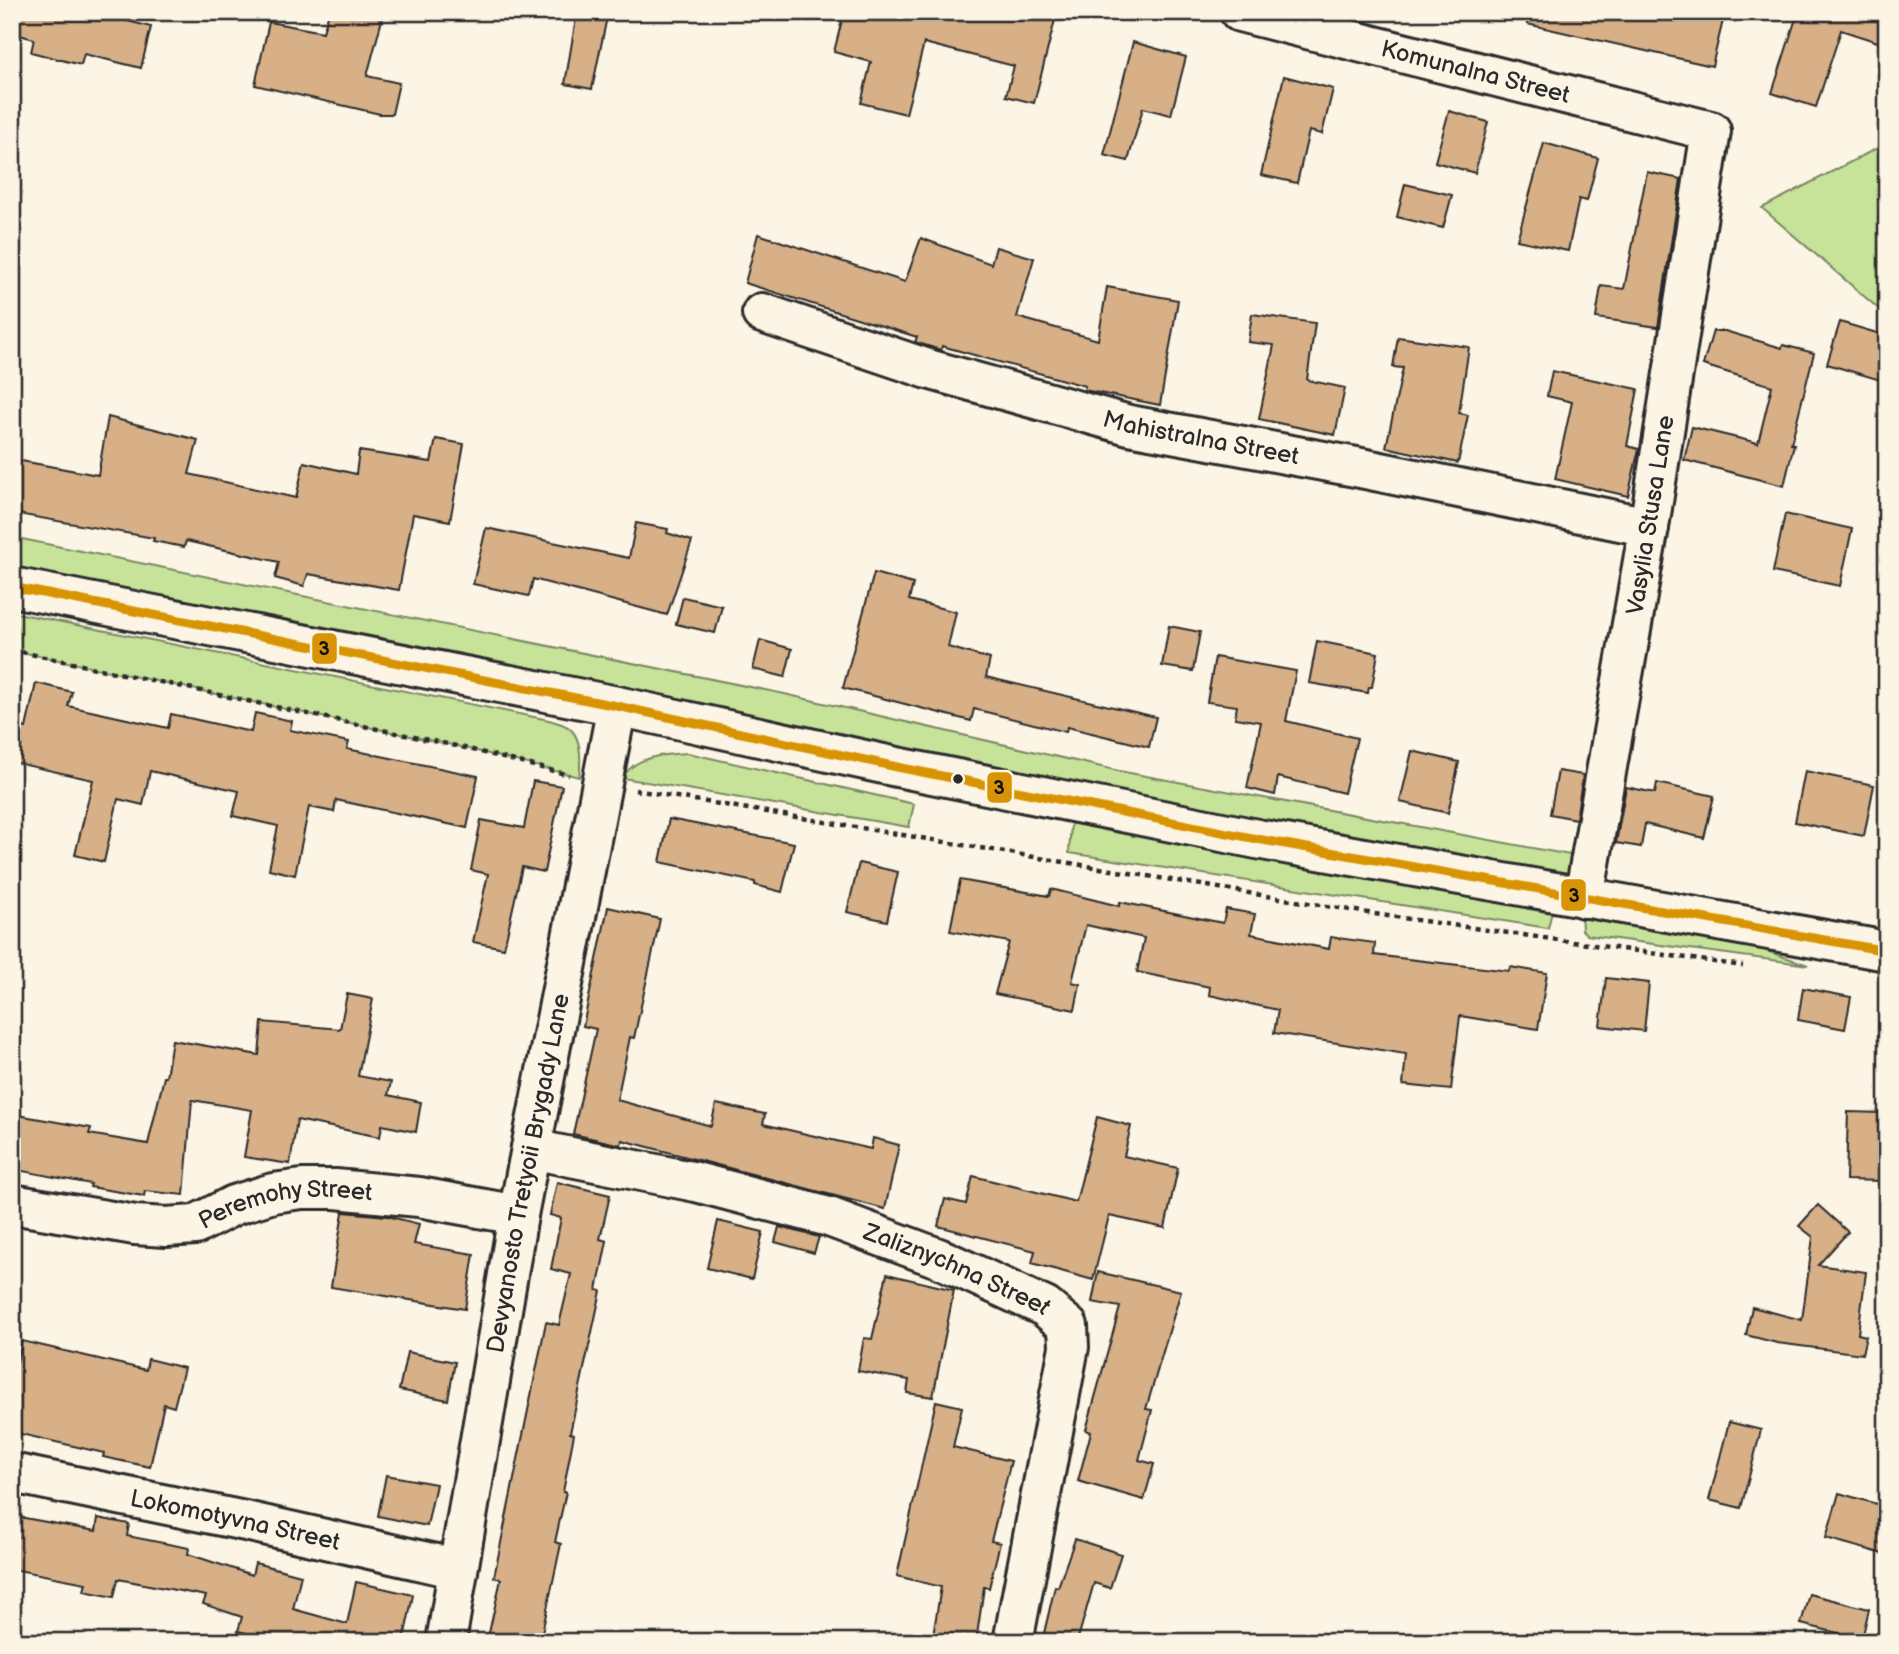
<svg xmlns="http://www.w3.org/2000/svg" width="1899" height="1654" font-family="'Balsamiq Sans',sans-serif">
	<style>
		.green { fill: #c7e39a; stroke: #798762; stroke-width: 2 }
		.building { fill: #d7b088; stroke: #2b2b2b; stroke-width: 2 }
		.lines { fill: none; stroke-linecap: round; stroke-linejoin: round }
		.street-casing { stroke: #2b2b2b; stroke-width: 44 }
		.secondary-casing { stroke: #2b2b2b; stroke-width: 44 }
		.path { stroke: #2b2b2b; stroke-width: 4.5; stroke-dasharray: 5 5; stroke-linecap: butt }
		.street { stroke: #fcf5e5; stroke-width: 38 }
		.secondary { stroke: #fcf5e5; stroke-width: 38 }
		.bus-1-casing { stroke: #fcf5e5; stroke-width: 14 }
		.bus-1 { stroke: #d89406; stroke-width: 9 }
		.bus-dot { fill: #2b2b2b; stroke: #fcf5e5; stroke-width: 2.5 }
		.labels { text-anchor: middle; stroke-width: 5; stroke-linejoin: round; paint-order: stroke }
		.street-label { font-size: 24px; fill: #2b2b2b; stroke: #fcf5e5 }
		.line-badge { stroke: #fcf5e5; stroke-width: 2.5 }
		.pale-badge-label { font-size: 19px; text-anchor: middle; font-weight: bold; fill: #111 }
	</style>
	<rect width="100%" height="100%" fill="#fcf5e5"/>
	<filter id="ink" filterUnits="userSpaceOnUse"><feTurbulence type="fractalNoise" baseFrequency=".0143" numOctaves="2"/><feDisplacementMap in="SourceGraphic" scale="14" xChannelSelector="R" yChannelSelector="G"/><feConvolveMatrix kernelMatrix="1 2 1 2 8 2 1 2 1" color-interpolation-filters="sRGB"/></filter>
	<g filter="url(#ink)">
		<!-- green -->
		<g class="green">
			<polygon points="1887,143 1887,316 1762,208"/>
			<polygon points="12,537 780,693 1119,771 1581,857 1573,885 12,573"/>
			<path d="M12,612L539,718C548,720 559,722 566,726C583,735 581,762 579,777L461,747L12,650Z"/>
			<path d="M688,753L914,804L909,827L623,778C633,756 667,754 688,753Z"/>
			<polygon points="1071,823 1553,907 1548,928 1069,853"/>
			<polygon points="1581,913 1746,944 1808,965 1587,935 1582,930"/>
		</g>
		<!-- building -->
		<g class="building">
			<polygon points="12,12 93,12 151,27 141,68 84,54 81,65 31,52 34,39 12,33"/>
			<polygon points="329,12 384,12 367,76 399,83 392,114 380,114 255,85 269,22 323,32"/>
			<polygon points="577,12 607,17 592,89 565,84"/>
			<polygon points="844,12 1057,12 1034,103 1006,96 1014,66 924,43 906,114 861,103 871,62 834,52"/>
			<polygon points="1528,12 1725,12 1712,66 1527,24"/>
			<polygon points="1798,12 1887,12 1887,45 1841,30 1816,107 1772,93"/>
			<polygon points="1133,42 1186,57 1171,115 1143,108 1128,161 1104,155"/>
			<polygon points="1284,76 1333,89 1322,134 1309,131 1297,183 1261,175"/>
			<polygon points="1449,111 1488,122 1475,173 1435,162"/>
			<polygon points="1544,143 1598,158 1587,201 1579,199 1568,251 1517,240"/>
			<polygon points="1647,172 1681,179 1658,327 1596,318 1601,286 1624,289"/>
			<polygon points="1405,184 1452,195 1443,228 1397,217"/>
			<polygon points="758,234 905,282 921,238 991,264 996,247 1034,258 1017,317 1098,340 1107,287 1178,300 1160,405 1084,390 1085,386 942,346 941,350 934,348 915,342 917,337 745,283"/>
			<polygon points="1252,314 1315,323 1307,380 1345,388 1335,435 1259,419 1274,345 1248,342"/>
			<polygon points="1840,322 1887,336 1887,382 1827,364"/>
			<polygon points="1713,331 1725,331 1782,348 1783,345 1814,353 1791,444 1794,444 1784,486 1684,460 1692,427 1758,443 1772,386 1703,365"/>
			<polygon points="1398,337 1469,347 1459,413 1468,415 1458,463 1386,447 1403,368 1393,367"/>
			<polygon points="1552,371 1638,389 1627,446 1639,449 1628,496 1555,479 1572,402 1547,396"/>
			<polygon points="108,417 198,440 189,474 296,498 304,462 356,474 359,451 431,462 436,439 464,444 450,521 413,514 399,590 308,574 304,586 275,578 279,562 186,541 184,547 153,541 154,538 12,513 12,482 16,460 98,475"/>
			<polygon points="1785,514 1852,529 1840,586 1773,572"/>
			<polygon points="636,523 668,529 667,533 692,541 667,615 533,579 529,596 473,584 486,528 629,558"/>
			<polygon points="874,573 913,584 909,600 956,612 948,647 990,659 986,677 1156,717 1149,747 1067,727 1066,732 974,709 971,721 843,688"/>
			<polygon points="683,597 722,606 715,633 676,624"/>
			<polygon points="1169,626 1200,632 1193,671 1162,666"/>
			<polygon points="760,640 792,649 785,677 753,669"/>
			<polygon points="1317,641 1378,653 1372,687 1369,687 1368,693 1309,683"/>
			<polygon points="1215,657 1296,671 1286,721 1357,738 1344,793 1278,777 1275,795 1247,788 1261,722 1235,718 1237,706 1207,702"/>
			<polygon points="36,683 72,692 68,706 168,728 171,714 251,732 255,713 292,721 290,730 349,742 347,749 478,776 467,828 336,800 334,812 309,807 295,875 269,869 278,826 233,816 239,791 150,771 143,805 118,799 104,862 75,855 93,780 12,762 12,724 26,728"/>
			<polygon points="1412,751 1459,762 1448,813 1400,802"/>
			<polygon points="1558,771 1583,775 1576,819 1550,814"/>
			<polygon points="1805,771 1874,785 1864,836 1795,822"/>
			<polygon points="533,781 562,786 544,872 522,867 504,948 473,942 488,874 471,870 481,820 524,828"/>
			<polygon points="1657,783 1714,796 1704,838 1645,824 1641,847 1616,843 1626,787 1655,793"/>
			<polygon points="669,819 794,843 782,892 755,885 755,882 660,862"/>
			<polygon points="859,863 898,872 887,921 847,912"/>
			<polygon points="960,880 1049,896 1051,889 1119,906 1120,902 1223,923 1226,909 1255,914 1251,934 1329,949 1331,937 1375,943 1374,955 1509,971 1510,967 1547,973 1538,1029 1460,1016 1451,1090 1403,1085 1406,1054 1274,1033 1278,1010 1209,995 1210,987 1137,972 1144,938 1086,925 1072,982 1080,984 1075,1010 995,994 1009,942 950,931"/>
			<polygon points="608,907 660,919 634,1038 630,1037 617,1100 711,1126 716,1104 765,1114 763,1124 871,1149 873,1138 899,1145 885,1209 622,1140 621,1145 573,1134 596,1029 583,1026"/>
			<polygon points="1606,978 1649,983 1644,1031 1600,1026"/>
			<polygon points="1803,988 1851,997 1845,1029 1798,1020"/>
			<polygon points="347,994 373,999 358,1076 391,1082 388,1095 421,1102 416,1132 382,1125 380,1137 297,1120 290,1164 244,1157 252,1110 192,1100 184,1195 145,1191 144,1196 90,1187 91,1184 12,1169 12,1114 91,1128 89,1134 148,1144 164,1077 166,1077 172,1040 259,1055 262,1022 340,1029"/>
			<polygon points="1848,1112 1884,1113 1882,1181 1846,1180"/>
			<polygon points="1097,1117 1131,1126 1124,1156 1178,1168 1165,1228 1109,1216 1093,1280 1032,1263 1035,1251 938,1226 945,1199 966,1204 973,1176 1076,1202"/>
			<polygon points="557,1182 610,1195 600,1239 607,1241 597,1290 601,1291 570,1433 574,1434 563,1492 566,1492 555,1542 561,1544 540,1642 487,1642 501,1579 494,1577 546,1322 559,1325 571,1274 551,1269 561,1218 550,1215"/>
			<polygon points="1818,1205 1848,1232 1818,1265 1866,1272 1858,1334 1866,1336 1862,1354 1777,1343 1746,1335 1752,1307 1802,1320 1813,1237 1799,1226"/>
			<polygon points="343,1212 387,1216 419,1224 414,1244 474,1254 465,1309 331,1287"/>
			<polygon points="718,1221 763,1232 752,1279 707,1268"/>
			<polygon points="779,1227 819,1237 814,1253 775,1242"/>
			<polygon points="1098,1272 1181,1291 1146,1409 1152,1410 1139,1460 1154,1464 1144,1500 1078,1481 1091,1432 1086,1430 1120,1307 1092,1302"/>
			<polygon points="887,1274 954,1290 933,1397 907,1393 909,1380 858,1371 864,1338 872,1339"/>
			<polygon points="22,1341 146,1370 148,1359 184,1368 174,1407 164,1404 150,1467 103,1457 104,1453 12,1432 12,1383"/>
			<polygon points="407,1352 455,1362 448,1400 399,1390"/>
			<polygon points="936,1401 962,1407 953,1447 1011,1461 991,1541 1000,1543 989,1588 984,1587 976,1642 932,1642 941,1587 897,1576"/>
			<polygon points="1729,1422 1761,1430 1741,1508 1709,1500"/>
			<polygon points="386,1475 436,1484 427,1526 378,1516"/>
			<polygon points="1839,1493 1887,1507 1887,1555 1826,1538"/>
			<polygon points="19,1517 96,1531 98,1518 129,1524 127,1536 189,1548 188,1554 252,1575 255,1563 301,1575 293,1609 347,1624 356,1582 413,1595 404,1639 379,1634 378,1642 280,1642 238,1631 242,1617 203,1604 206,1596 118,1579 114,1597 84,1591 86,1583 12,1569 12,1552"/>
			<polygon points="1075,1539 1121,1554 1110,1588 1094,1583 1077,1642 1042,1642 1055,1586 1058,1587"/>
			<polygon points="1809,1594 1869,1609 1862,1639 1801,1624"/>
		</g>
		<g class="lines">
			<!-- street casing -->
			<g class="street-casing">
				<g id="street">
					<path id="s1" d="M1240,12L1711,131L1649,527L1584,898"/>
					<path id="s2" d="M762,313L928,369L1129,425L1356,467L1649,527"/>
					<path id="s3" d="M531,1149L696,1182L829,1217L941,1259L1045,1307L1068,1326L1069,1347L1013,1642"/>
					<path id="s4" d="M12,1204L135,1225L166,1227L195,1225L234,1205L273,1193L302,1189H335L419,1197L518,1215"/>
					<path id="s5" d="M12,1473L250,1522L458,1569"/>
					<path id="s6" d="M446,1642L518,1215L617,706"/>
				</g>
			</g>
			<!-- secondary casing -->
			<g class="secondary-casing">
				<polyline id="secondary" points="12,587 617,706 897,767 1257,839 1887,951"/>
			</g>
			<!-- path -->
			<g class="path">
				<polyline points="12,650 461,747 569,775"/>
				<polyline points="635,790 1374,914 1743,966"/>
			</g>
			<!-- street -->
			<use href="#street" class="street"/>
			<!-- secondary -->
			<use href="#secondary" class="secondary"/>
			<!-- bus-1 casing -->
			<g class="bus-1-casing">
				<polyline id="bus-1" points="12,587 617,706 897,767 1257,839 1887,951"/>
			</g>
			<!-- bus-1 -->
			<use href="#bus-1" class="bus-1"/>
		</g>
	</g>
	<!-- markers -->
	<circle class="bus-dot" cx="958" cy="779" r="6"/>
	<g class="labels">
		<!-- street labels -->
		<g class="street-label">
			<text dy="8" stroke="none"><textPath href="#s1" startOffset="243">Komunalna Street</textPath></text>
			<text dy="8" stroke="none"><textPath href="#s2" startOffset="457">Mahistralna Street</textPath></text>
			<text transform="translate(1650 515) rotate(-81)" y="8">Vasylia Stusa Lane</text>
			<text dy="8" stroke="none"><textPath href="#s6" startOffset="476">Devyanosto Tretyoii Brygady Lane</textPath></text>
			<text dy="8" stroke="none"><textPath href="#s4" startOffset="280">Peremohy Street</textPath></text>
			<text dy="8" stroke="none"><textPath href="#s3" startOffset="444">Zaliznychna Street</textPath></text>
			<text dy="8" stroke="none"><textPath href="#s5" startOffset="228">Lokomotyvna Street</textPath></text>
		</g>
	</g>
	<g class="line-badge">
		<rect x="311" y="632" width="27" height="33" rx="7" fill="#d89406"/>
		<rect x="986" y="771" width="27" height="33" rx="7" fill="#d89406"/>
		<rect x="1560" y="878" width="27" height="34" rx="7" fill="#d89406"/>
	</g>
	<g class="pale-badge-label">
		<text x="324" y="655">3</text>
		<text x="999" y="794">3</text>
		<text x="1574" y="902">3</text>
	</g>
	<!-- margin -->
	<rect width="1899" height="1654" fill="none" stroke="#fcf5e5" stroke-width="42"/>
	<rect x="21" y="21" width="1857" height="1612" fill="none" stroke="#2b2b2b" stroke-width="2.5" filter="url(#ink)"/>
</svg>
